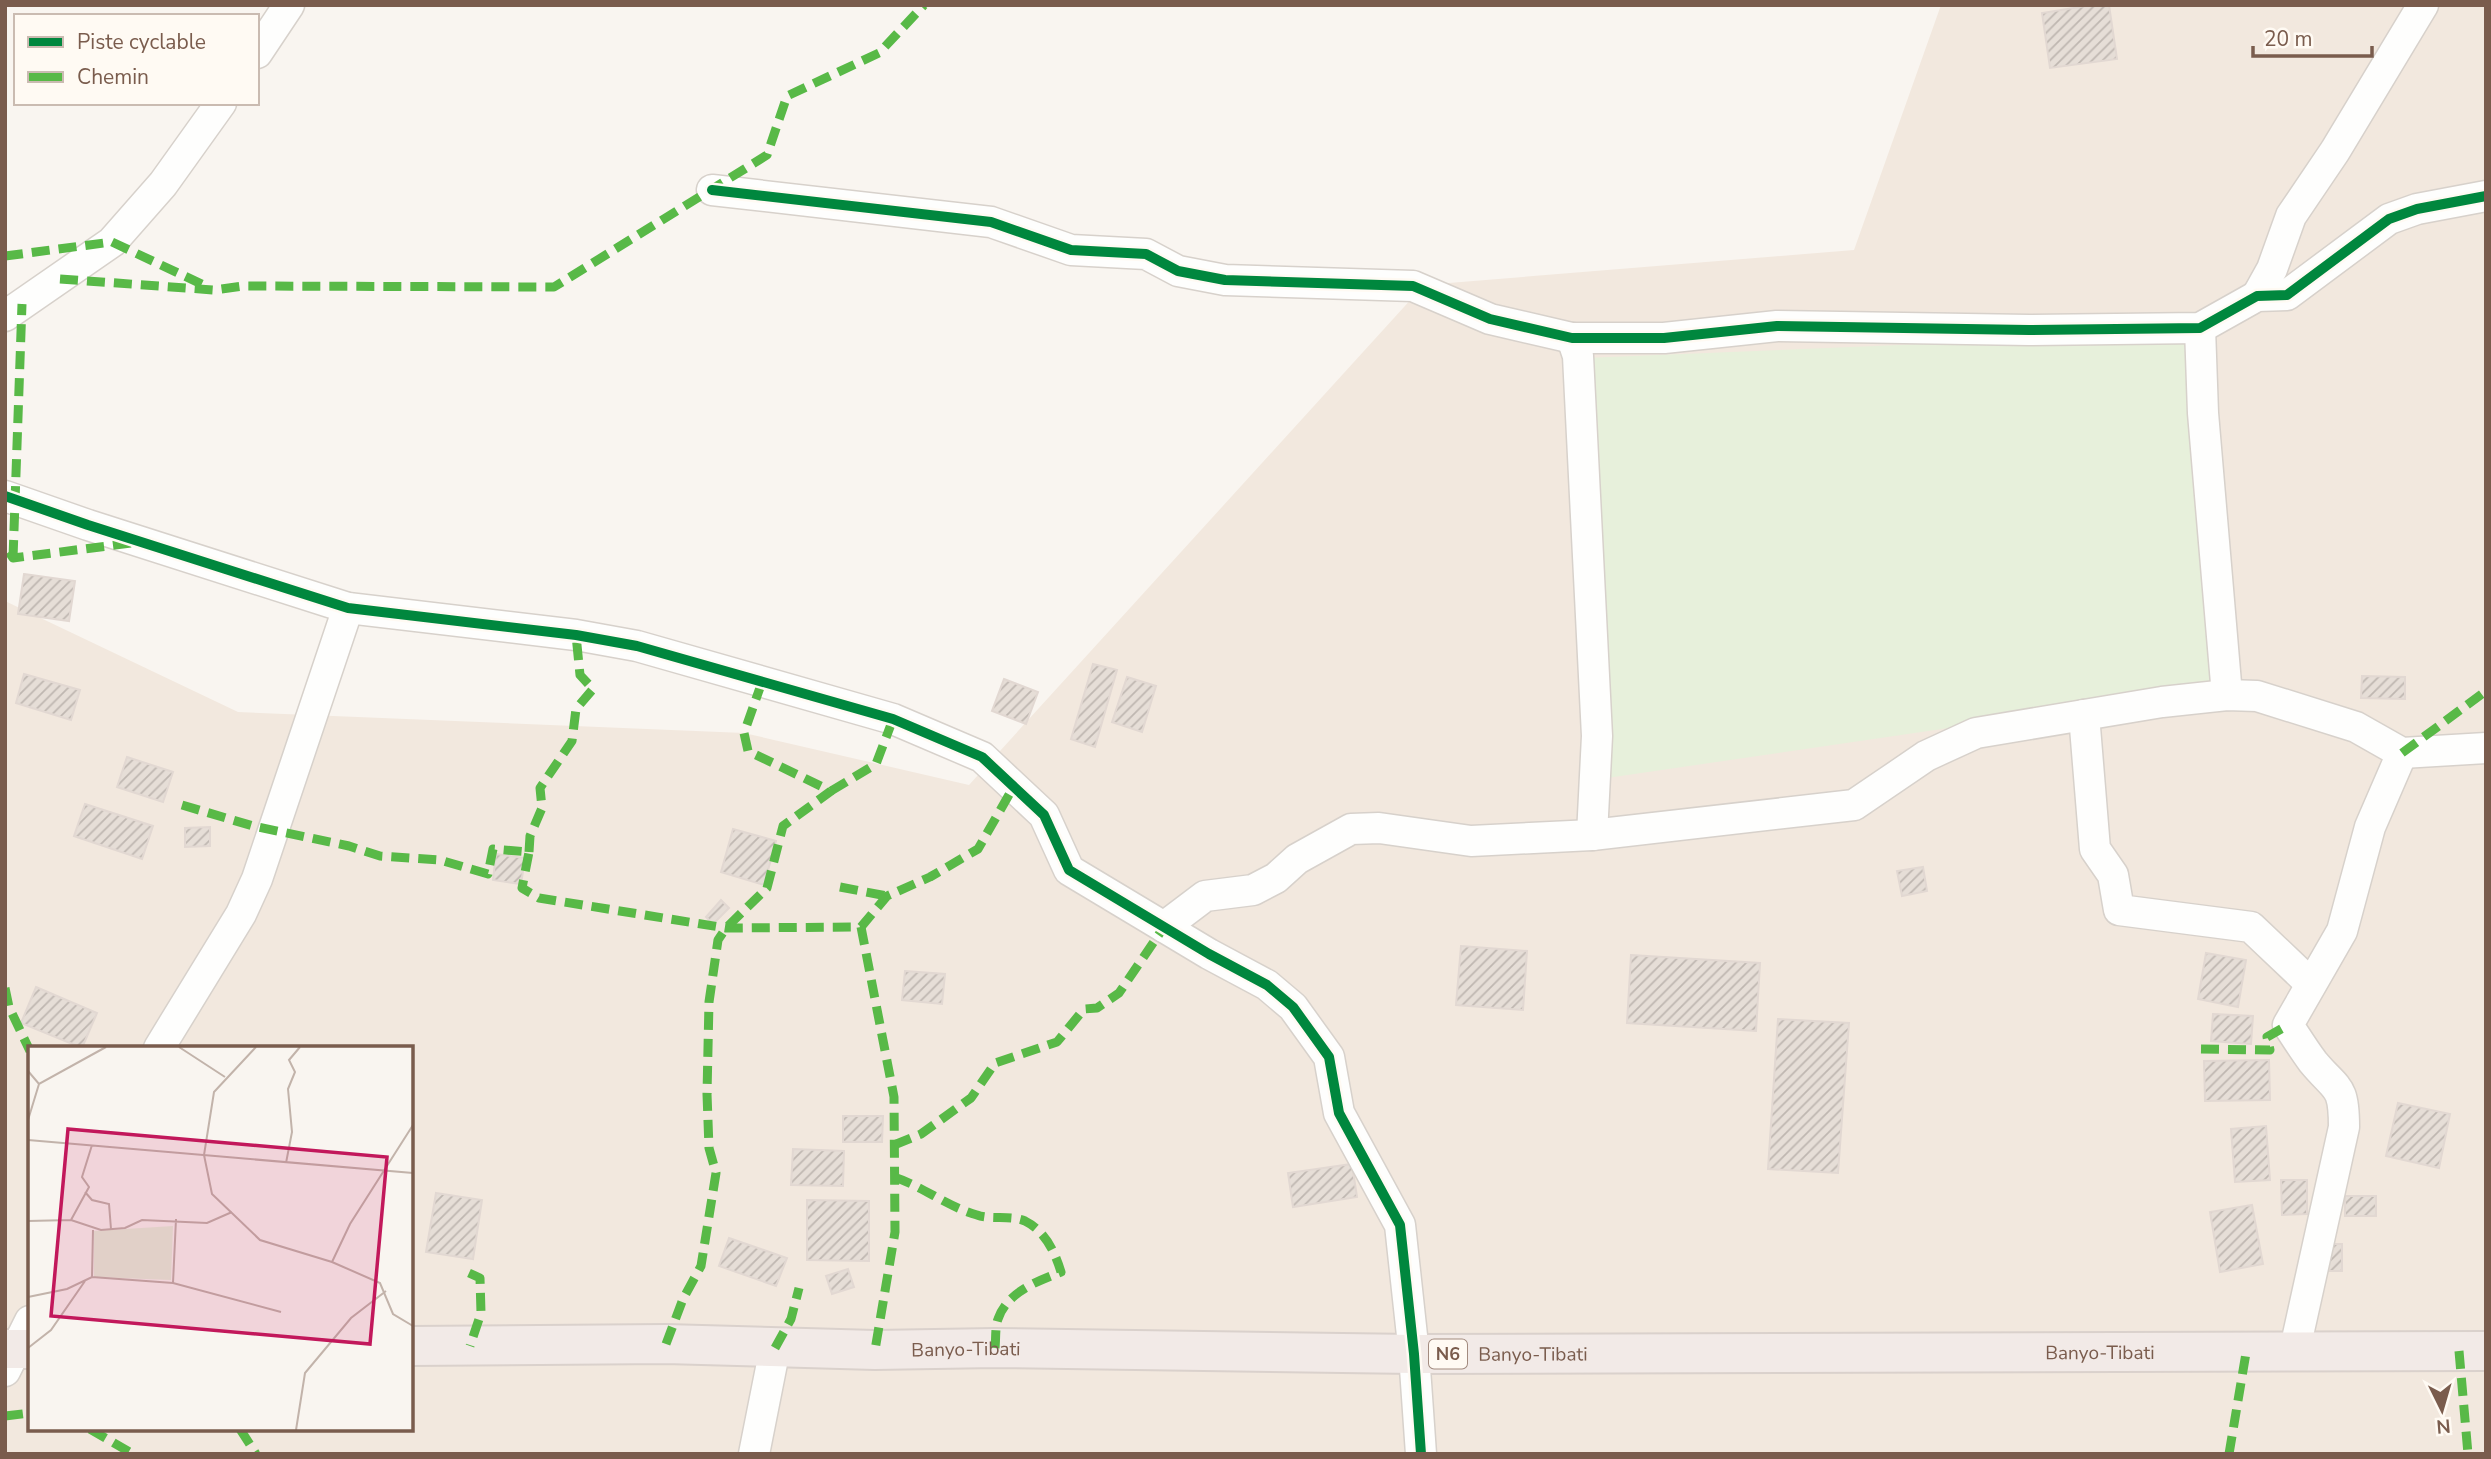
<svg xmlns="http://www.w3.org/2000/svg" width="2491" height="1459" font-family="'Nunito Sans',sans-serif">
	<style>
		.residential { fill: #f2e8de; fill-rule: evenodd }
		.park { fill: #e7f0db }
		.building { fill: url(#building-hatch); stroke: #e2d8d2; stroke-width: 2 }
		.lines { fill: none; stroke-linecap: round; stroke-linejoin: round }
		.street-casing { stroke: #d7d1cb; stroke-width: 33 }
		.highway-casing { stroke: #dad1cc; stroke-width: 42 }
		.street { stroke: #fefefd; stroke-width: 30 }
		.highway { stroke: #f2eae7; stroke-width: 38 }
		.quiet { stroke: #58b947; stroke-width: 9; stroke-dasharray: 18 9; stroke-linecap: butt }
		.cycleway-casing { stroke: #fffaf3; stroke-width: 15 }
		.cycleway { stroke: #00873e; stroke-width: 10 }
		.labels { text-anchor: middle; stroke-width: 7; stroke-linejoin: round; paint-order: stroke }
		.shield { fill: #fffaf3; stroke: #a28b7f; stroke-width: 2 }
		.shield-label { font-size: 18px; font-weight: bold; fill: #7a5c4d }
		.street-label { font-size: 19px; fill: #7a5c4d; stroke: #fffaf3 }
		.inset-road { fill: none; stroke: #c2b3aa; stroke-width: 2 }
		.view { fill: #c2185b; fill-opacity: 0.15; stroke: #c2185b; stroke-width: 3.5 }
		.inset-edge { fill: none; stroke: #7a5c4d; stroke-width: 3.5 }
	</style>
	<defs>
		<pattern id="building-hatch" width="6" height="6" patternUnits="userSpaceOnUse" patternTransform="scale(1.75)"><rect width="6" height="6" fill="#e6ded7"/><path d="M-1 1l2-2M0 6l6-6M5 7l2-2" fill="none" stroke="#bfb7b1"/></pattern>
	</defs>
	<rect width="100%" height="100%" fill="#f9f5f0"/>
	<!-- residential -->
	<path class="residential" d="M1941,5H2486V1454H5V601L238,712L744,733L969,785L1424,285L1854,250ZM30,1048H411V1429H30Z"/>
	<!-- park -->
	<polygon class="park" points="2189,333 2216,689 1607,778 1585,358"/>
	<!-- building -->
	<g class="building">
		<polygon points="2092,5 2109,5 2117,59 2050,68 2042,13"/>
		<polygon points="24,574 75,581 69,621 18,614"/>
		<polygon points="1093,664 1117,670 1095,747 1071,739"/>
		<polygon points="24,674 80,690 71,720 16,703"/>
		<polygon points="2362,676 2405,677 2405,699 2361,698"/>
		<polygon points="1127,677 1156,686 1142,732 1112,722"/>
		<polygon points="1004,679 1038,692 1026,724 992,711"/>
		<polygon points="127,757 173,772 163,802 117,787"/>
		<polygon points="85,804 153,826 142,859 74,836"/>
		<polygon points="210,827 210,846 185,847 185,828"/>
		<polygon points="733,829 776,841 764,885 721,872"/>
		<polygon points="496,854 525,858 521,884 493,880"/>
		<polygon points="1923,867 1927,891 1902,896 1897,871"/>
		<polygon points="721,900 729,908 713,924 706,917"/>
		<polygon points="1461,946 1527,951 1523,1010 1456,1005"/>
		<polygon points="2206,953 2246,960 2238,1007 2198,999"/>
		<polygon points="1631,955 1760,963 1756,1031 1627,1023"/>
		<polygon points="905,971 945,974 942,1004 902,1000"/>
		<polygon points="36,987 97,1013 82,1048 21,1023"/>
		<polygon points="2213,1014 2253,1016 2251,1044 2211,1041"/>
		<polygon points="1778,1019 1849,1023 1838,1173 1768,1169"/>
		<polygon points="2269,1060 2270,1100 2205,1101 2204,1061"/>
		<polygon points="2398,1103 2450,1114 2439,1168 2386,1156"/>
		<polygon points="843,1116 883,1116 882,1142 843,1142"/>
		<polygon points="2266,1126 2270,1180 2235,1182 2231,1129"/>
		<polygon points="793,1149 844,1151 843,1186 791,1185"/>
		<polygon points="1352,1164 1357,1197 1293,1207 1288,1173"/>
		<polygon points="2281,1180 2307,1180 2307,1214 2282,1215"/>
		<polygon points="436,1193 482,1200 473,1259 426,1252"/>
		<rect x="2345" y="1196" width="31" height="20"/>
		<polygon points="807,1200 869,1201 869,1261 807,1260"/>
		<polygon points="2252,1205 2263,1264 2220,1272 2210,1212"/>
		<polygon points="729,1238 787,1258 776,1286 719,1266"/>
		<polygon points="2325,1244 2342,1244 2342,1271 2324,1271"/>
		<polygon points="848,1269 854,1287 832,1294 826,1276"/>
	</g>
	<g class="lines">
		<!-- street casing -->
		<g class="street-casing">
			<g id="street">
				<polyline points="257,53 289,5"/>
				<polyline points="712,190 991,222 1071,250 1146,254 1178,271 1225,280 1413,286 1490,319 1572,338 1664,338 1777,326 2029,330 2200,328 2257,296 2287,295 2389,219 2417,209 2486,196"/>
				<polyline points="2257,296 2272,269 2291,216 2335,151 2423,5"/>
				<polyline points="5,316 112,242 163,184 221,103"/>
				<polyline points="2200,328 2203,413 2227,695"/>
				<polyline points="1572,338 1578,356 1597,736 1592,835"/>
				<polyline points="5,496 88,525 348,608 576,635 637,646 893,719 982,757 1044,815 1069,870 1209,954 1267,985 1293,1007 1329,1057 1339,1113 1400,1225 1414,1354 1421,1454"/>
				<polyline points="2084,715 2095,849 2113,875 2119,910 2251,927 2311,984"/>
				<polyline points="1164,927 1205,896 1253,890 1276,878 1297,859 1351,829 1379,828 1471,841 1592,835 1854,805 1926,756 1976,733 2162,702 2227,695 2257,696 2356,727 2402,753 2486,748"/>
				<polyline points="159,1048 241,914 257,879 348,608"/>
				<path d="M2294,1353L2344,1127C2344,1084 2337,1091 2313,1062C2304,1050 2296,1037 2288,1025L2342,931L2370,827L2402,753"/>
				<polyline points="5,1371 30,1321"/>
				<polyline points="754,1454 775,1348"/>
			</g>
		</g>
		<!-- highway casing -->
		<g class="highway-casing">
			<g id="highway">
				<path id="s1" d="M411,1346L666,1344L875,1350L995,1348L1414,1354L2486,1351"/>
				<polyline points="5,1349 30,1349"/>
			</g>
		</g>
		<!-- street -->
		<use href="#street" class="street"/>
		<!-- highway -->
		<use href="#highway" class="highway"/>
		<!-- quiet -->
		<g class="quiet">
			<polyline points="5,256 112,242 208,287"/>
			<polyline points="60,279 214,290 243,286 554,287 767,155 787,96 879,53 924,5"/>
			<polyline points="9,552 13,558 131,543"/>
			<polyline points="13,558 22,304"/>
			<polyline points="2402,753 2486,691"/>
			<polyline points="831,791 876,764 893,719"/>
			<polyline points="182,805 253,826 349,846 380,856 440,860 488,874 493,849 529,852 522,888 539,898 726,928 861,927 887,896 930,877 978,849 1014,786"/>
			<polyline points="529,852 530,836 542,808 540,788 572,741 576,709 593,689 580,675 576,635"/>
			<polyline points="840,887 887,896"/>
			<polyline points="861,927 894,1097 895,1232 875,1350"/>
			<polyline points="5,988 9,1007 30,1051"/>
			<polyline points="2201,1049 2270,1050 2267,1037 2288,1025"/>
			<polyline points="894,1145 921,1134 971,1098 995,1063 1057,1042 1084,1009 1097,1008 1119,993 1164,927"/>
			<path d="M894,1177C924,1187 946,1206 977,1215C991,1220 1011,1215 1025,1221C1045,1231 1055,1252 1061,1272C1038,1281 1007,1292 998,1319C995,1327 996,1339 995,1348"/>
			<polyline points="469,1273 480,1278 481,1313 470,1346"/>
			<polyline points="666,1344 683,1299 701,1266 716,1173 709,1148 707,1094 709,1002 718,940 726,928 767,888 783,826 831,791 748,751 744,733 762,682"/>
			<polyline points="775,1348 791,1319 799,1288"/>
			<polyline points="2459,1351 2468,1454"/>
			<polyline points="5,1416 30,1413"/>
			<polyline points="90,1429 133,1454"/>
			<polyline points="240,1429 256,1454"/>
			<polyline points="2229,1454 2246,1353"/>
		</g>
		<!-- cycleway casing -->
		<g class="cycleway-casing">
			<g id="cycleway">
				<polyline points="712,190 991,222 1071,250 1146,254 1178,271 1225,280 1413,286 1490,319 1572,338 1664,338 1777,326 2029,330 2200,328 2257,296 2287,295 2389,219 2417,209 2486,196"/>
				<polyline points="5,496 88,525 348,608 576,635 637,646 893,719 982,757 1044,815 1069,870 1209,954 1267,985 1293,1007 1329,1057 1339,1113 1400,1225 1414,1354 1421,1454"/>
			</g>
		</g>
		<!-- cycleway -->
		<use href="#cycleway" class="cycleway"/>
	</g>
	<g class="labels">
		<!-- shield labels -->
		<rect class="shield" x="1429" y="1339.5" width="38" height="29" rx="5"/>
		<g class="shield-label">
			<text x="1448" y="1360">N6</text>
		</g>
		<!-- street labels -->
		<g class="street-label">
			<text dy="7" stroke="none"><textPath href="#s1" startOffset="555">Banyo-Tibati</textPath></text>
			<text dy="7" stroke="none"><textPath href="#s1" startOffset="1689">Banyo-Tibati</textPath></text>
			<text dy="7" stroke="none"><textPath href="#s1" startOffset="1122">Banyo-Tibati</textPath></text>
		</g>
	</g>
	<!-- overview -->
	<g transform="translate(28 1046)">
		<rect width="385" height="385" fill="#f9f5f0"/>
		<path d="M145,180L143,234L66,231V185Z" fill="#e7f0db"/>
		<path class="inset-road" d="M151,1L197,31M228,1L186,46L176,109L184,148L232,194L304,216L352,237L365,268L385,280M0,25L11,38L78,1M0,74L11,38M0,94L385,127M258,117L264,86L260,43L267,26L261,14L272,1M57,146L64,154L81,158L83,183M43,174L61,141L54,131L64,99M0,175L43,174L73,184L97,182L114,174L179,177L204,166M304,216L322,178L385,79M64,231L65,184M145,237L148,173M0,251L39,243L64,231L145,237L253,266M0,302L23,284L57,235M268,384L277,327L323,272L358,245"/>
		<path class="view" d="M40,83L359,111L342,298L23,270Z"/>
		<rect width="385" height="385" class="inset-edge"/>
	</g>
	<!-- border -->
	<rect width="2491" height="1459" fill="none" stroke="#7a5c4d" stroke-width="14"/>
	<!-- legend -->
	<rect x="14" y="14" width="245" height="91" fill="#fffaf3" stroke="#cabbb1" stroke-width="2"/>
	<rect x="28" y="37" width="35" height="10" fill="#00873e" stroke="#cabbb1" stroke-width="2"/>
	<text x="77" y="49" font-size="21" fill="#7a5c4d">Piste cyclable</text>
	<rect x="28" y="72" width="35" height="10" fill="#58b947" stroke="#cabbb1" stroke-width="2"/>
	<text x="77" y="84" font-size="21" fill="#7a5c4d">Chemin</text>
	<!-- north arrow -->
	<g transform="translate(2442 1410) rotate(175)" stroke="#fffaf3" stroke-width="5" paint-order="stroke">
	<path d="M0-5L12 26L0 18L-12 26Z" fill="#7a5c4d"/>
	<text y="-10" font-size="19" font-weight="bold" text-anchor="middle" fill="#7a5c4d">N</text>
	</g>
	<!-- scale -->
	<path d="M2253 46v10h119v-10" fill="none" stroke="#7a5c4d" stroke-width="3.5"/>
	<text x="2264" y="46" font-size="21" fill="#7a5c4d" stroke="#fffaf3" stroke-width="5" paint-order="stroke">20 m</text>
</svg>
